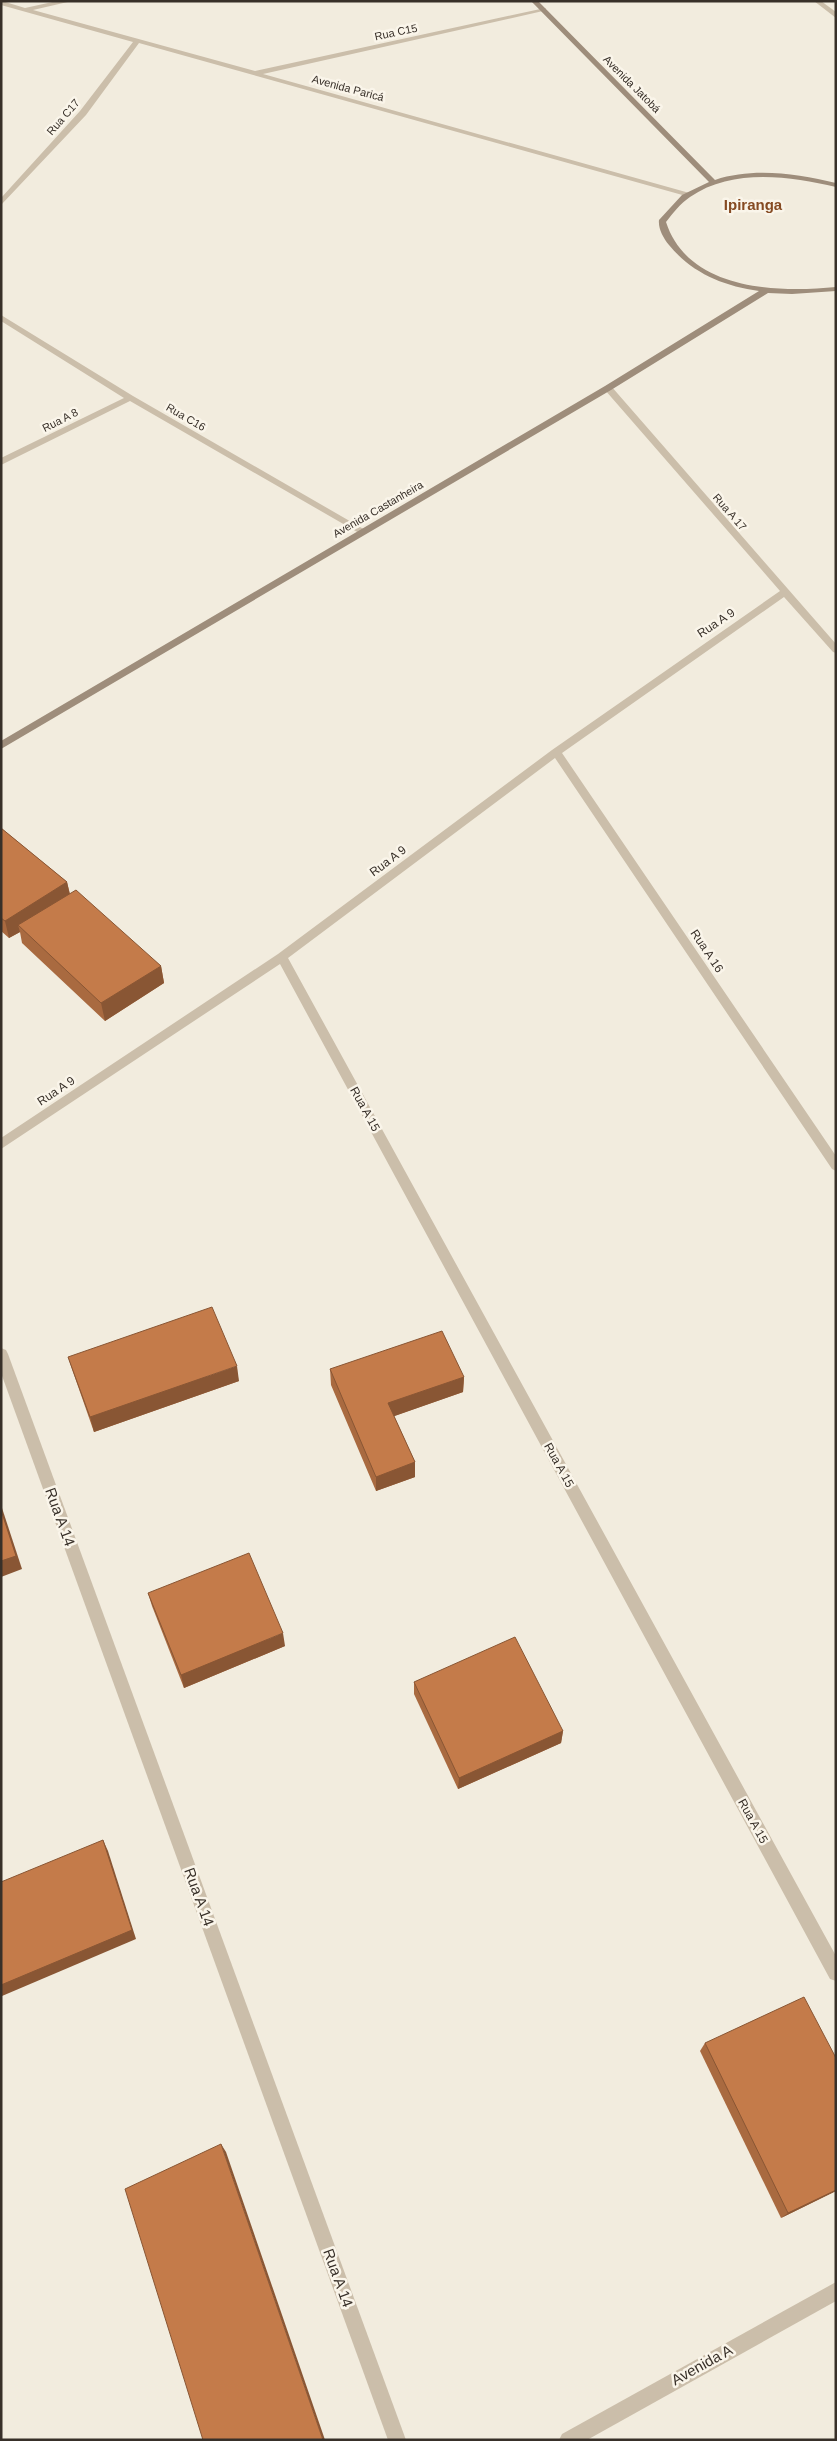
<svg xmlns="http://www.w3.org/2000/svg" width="837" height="2441" font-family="Helvetica,sans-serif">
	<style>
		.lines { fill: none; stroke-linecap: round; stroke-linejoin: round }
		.street { fill: #cbbeaa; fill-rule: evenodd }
		.secondary { fill: #9e8d7b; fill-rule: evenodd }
		.wall { fill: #a96a40 }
		.shaded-wall { fill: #895634 }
		.building { fill: #c47b4a; stroke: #895634 }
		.labels { text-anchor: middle; stroke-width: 5; stroke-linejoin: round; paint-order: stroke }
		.far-street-label { font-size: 11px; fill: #383029; stroke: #faf5ea }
		.street-label { font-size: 12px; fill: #383029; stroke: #faf5ea }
		.far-district-label { font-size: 15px; font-weight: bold; fill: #864b23; stroke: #faf5ea }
		.near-street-label { font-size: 15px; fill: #383029; stroke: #faf5ea }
	</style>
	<rect width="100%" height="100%" fill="#f2ecde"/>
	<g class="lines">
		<!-- street -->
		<g class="street">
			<polygon points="2,1 25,8 57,1 72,1 33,10 255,71 545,8 546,9 543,11 263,74 693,194 686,196 139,43 86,115 1,205 1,198 80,111 133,42 1,5"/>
			<polygon points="814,1 821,1 836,12 836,18"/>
			<polygon points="1,315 133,396 367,531 362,534 359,533 130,401 1,465 1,458 124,398 1,321"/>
			<polygon points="605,386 611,386 836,644 836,653 833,652 784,597 562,753 836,1156 836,1171 832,1169 555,758 288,958 836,1956 836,1981 830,1979 280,964 1,1149 1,1138 278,954 552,750 780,591 605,390"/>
			<polygon points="1,1348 6,1350 8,1354 406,2440 388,2440 1,1373"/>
			<polygon points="836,2282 836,2301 587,2440 559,2440 562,2434"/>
		</g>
		<!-- secondary -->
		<path class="secondary" d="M531,1H538L715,180C754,167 797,174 836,183V187C789,176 732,168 690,197C680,204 673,213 666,222C688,290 776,293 836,287V291L792,294L768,293L611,390L1,749V741L605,386L759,291C723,286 692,273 669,245C663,238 658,228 659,220L682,195L709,182Z"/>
	</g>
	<!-- wall -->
	<g class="wall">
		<polygon points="1,828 67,882 70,894 161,966 164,983 105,1021 22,943 20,932 9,938 1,931"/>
		<polygon points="68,1357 239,1381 94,1432 73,1372"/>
		<polygon points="330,1369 464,1377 463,1392 394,1416 415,1462 415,1477 376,1491 331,1385"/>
		<polygon points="148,1593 285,1646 184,1688 152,1606"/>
		<polygon points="414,1682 563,1731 561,1743 458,1789 414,1694"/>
		<polygon points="705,2043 836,2058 836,2191 781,2218 700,2051"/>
	</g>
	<!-- shaded-wall -->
	<g class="shaded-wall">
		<polygon points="67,882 71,900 18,925 20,932 9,938 5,921"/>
		<polygon points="161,966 164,983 105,1021 101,1003"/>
		<polygon points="237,1366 239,1381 94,1432 90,1417"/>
		<polygon points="464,1377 463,1392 389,1418 388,1403"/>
		<polygon points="415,1462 415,1477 376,1491 376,1477"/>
		<polygon points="1,1505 22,1569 1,1577"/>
		<polygon points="283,1633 285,1646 184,1688 181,1675"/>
		<polygon points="563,1731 561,1743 458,1789 459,1778"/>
		<polygon points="103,1840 108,1851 136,1939 2,1996 1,1985"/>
		<polygon points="221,2144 226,2152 325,2440 323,2440"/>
		<polygon points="836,2190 836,2191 781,2218 788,2213"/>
	</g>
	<!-- building -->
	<g class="building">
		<polygon points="1,828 67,882 5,921 1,918"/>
		<polygon points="76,890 161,966 101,1003 18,925"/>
		<polygon points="212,1307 237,1366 90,1417 68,1357"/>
		<polygon points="442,1331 464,1377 388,1403 415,1462 376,1477 330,1369"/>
		<polygon points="1,1510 16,1556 1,1561"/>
		<polygon points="249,1553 283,1633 181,1675 148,1593"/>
		<polygon points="515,1637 563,1731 459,1778 414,1682"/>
		<polygon points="103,1840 132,1930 1,1985 1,1882"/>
		<polygon points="804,1997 836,2058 836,2190 788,2213 705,2043"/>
		<polygon points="221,2144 323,2440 203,2440 125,2189"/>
	</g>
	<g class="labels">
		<!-- far-street labels -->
		<g class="far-street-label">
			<text transform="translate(396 32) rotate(-12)" y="4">Rua C15</text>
			<text transform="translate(632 84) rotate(45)" y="4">Avenida Jatobá</text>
			<text transform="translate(348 88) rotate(15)" y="4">Avenida Paricá</text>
			<text transform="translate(63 117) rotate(-49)" y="4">Rua C17</text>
			<text transform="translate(186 417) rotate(30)" y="4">Rua C16</text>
			<text transform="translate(60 420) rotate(-27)" y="4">Rua A 8</text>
			<text transform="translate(378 509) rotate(-30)" y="4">Avenida Castanheira</text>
			<text transform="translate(730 512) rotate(49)" y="4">Rua A 17</text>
		</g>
		<!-- street labels -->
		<g class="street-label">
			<text transform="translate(716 623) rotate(-34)" y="4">Rua A 9</text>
			<text transform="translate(388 861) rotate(-37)" y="4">Rua A 9</text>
			<text transform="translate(707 951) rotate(56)" y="4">Rua A 16</text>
			<text transform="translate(56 1091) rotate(-34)" y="4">Rua A 9</text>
			<text transform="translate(365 1109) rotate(61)" y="4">Rua A 15</text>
			<text transform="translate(559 1465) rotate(61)" y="4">Rua A 15</text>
			<text transform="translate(753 1821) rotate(61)" y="4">Rua A 15</text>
		</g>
		<!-- far-district labels -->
		<g class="far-district-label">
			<text x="753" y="210">Ipiranga</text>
		</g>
		<!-- near-street labels -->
		<g class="near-street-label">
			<text transform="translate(60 1517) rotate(70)" y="5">Rua A 14</text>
			<text transform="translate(199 1897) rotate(70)" y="5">Rua A 14</text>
			<text transform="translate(338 2278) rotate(70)" y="5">Rua A 14</text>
			<text transform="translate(702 2365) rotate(-29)" y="5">Avenida A</text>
		</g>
	</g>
	<!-- border -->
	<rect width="837" height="2441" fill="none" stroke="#383029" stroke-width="5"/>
</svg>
